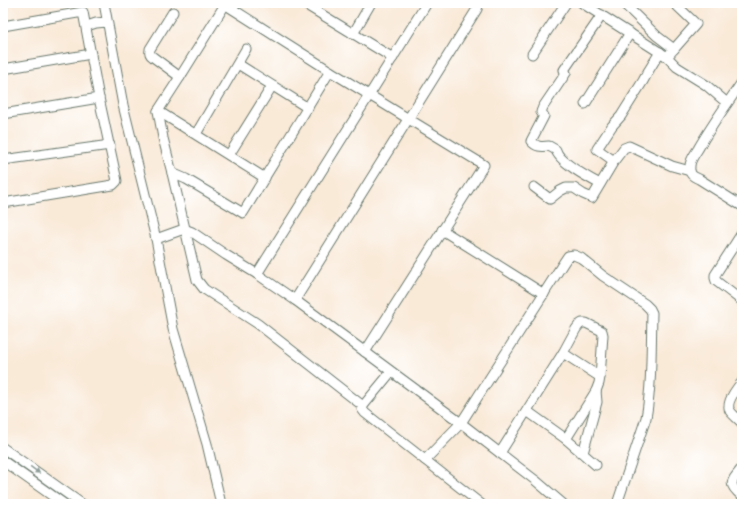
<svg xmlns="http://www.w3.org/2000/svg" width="745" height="507" font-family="'IM FELL Great Primer',serif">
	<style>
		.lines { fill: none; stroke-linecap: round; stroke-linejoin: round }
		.street-casing { stroke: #6b796d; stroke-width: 11 }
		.street { stroke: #fff; stroke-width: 9 }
		.oneway { fill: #8f9e9a }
	</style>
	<rect width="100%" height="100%" fill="#fff"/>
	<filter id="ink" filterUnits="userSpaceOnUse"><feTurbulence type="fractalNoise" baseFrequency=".025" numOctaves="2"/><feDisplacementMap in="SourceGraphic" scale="8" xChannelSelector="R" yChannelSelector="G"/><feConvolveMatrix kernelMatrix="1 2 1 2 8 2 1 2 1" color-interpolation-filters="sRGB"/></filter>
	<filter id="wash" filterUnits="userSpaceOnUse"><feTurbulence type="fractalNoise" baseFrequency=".012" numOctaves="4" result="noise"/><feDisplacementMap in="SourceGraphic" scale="16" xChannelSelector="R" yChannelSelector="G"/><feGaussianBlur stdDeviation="0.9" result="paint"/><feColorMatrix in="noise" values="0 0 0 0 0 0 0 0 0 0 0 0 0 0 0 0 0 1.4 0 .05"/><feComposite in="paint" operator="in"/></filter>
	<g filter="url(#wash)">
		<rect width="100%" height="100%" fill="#f9e9d7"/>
	</g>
	<g filter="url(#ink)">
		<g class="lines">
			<!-- street casing -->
			<g class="street-casing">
				<g id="street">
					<polyline points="104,3 123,105 156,239 173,329 207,444 221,504"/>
					<polyline points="223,3 330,71 484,165 365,352"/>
					<polyline points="226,3 180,77 158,111 163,138 172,173 197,280 204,289 258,324 363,406"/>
					<polyline points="303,3 393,58"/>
					<polyline points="582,3 664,55"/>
					<polyline points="623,3 657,36 674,49 667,57 677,67 706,85 727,103"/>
					<polyline points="674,3 696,24 674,49"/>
					<path d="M173,12L150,49C149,53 150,55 153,57L180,77"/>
					<polyline points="3,26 83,12 99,98 117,181 113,185 3,203"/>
					<polyline points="87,26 96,23 107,22"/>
					<polyline points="353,34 371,3"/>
					<polyline points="532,54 566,3"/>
					<polyline points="238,64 308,108"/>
					<polyline points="3,69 91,54"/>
					<path d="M742,82C727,104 711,126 698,149C695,154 690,160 690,166C689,174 692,176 699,179L742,206"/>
					<polyline points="585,104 630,33"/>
					<polyline points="158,111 265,178"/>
					<polyline points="3,114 99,98"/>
					<polyline points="196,134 246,49"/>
					<polyline points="229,155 272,86"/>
					<polyline points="3,160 110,145"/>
					<polyline points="614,161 624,148 629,146 672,166 690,171"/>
					<polyline points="172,173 186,179 243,213 330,71"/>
					<path d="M600,184C589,178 559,162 556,150L549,146C541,147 536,147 531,141L544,116L541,112L543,107L566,73L564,70L602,15"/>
					<polyline points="534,187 550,199 560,191 566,188 574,188 583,194 592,198 614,161 597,149 612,126 621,116 643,81 649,70 660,52"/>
					<polyline points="442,230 544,294"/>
					<polyline points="742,233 715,275 715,278 716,281 742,301"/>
					<polyline points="156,239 184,229 192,232 226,255 257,274 295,300 461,423 535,480 563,504"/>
					<polyline points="257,274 427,3"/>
					<polyline points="295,300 477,9 479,3"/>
					<polyline points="563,353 600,377"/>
					<polyline points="391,372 363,406 362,409 365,413 425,460"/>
					<path d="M742,382C737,388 725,403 730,411C733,415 738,419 742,423"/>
					<polyline points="527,411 566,439 596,465"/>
					<polyline points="3,448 82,504"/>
					<polyline points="500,453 563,353 576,329 579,325 582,323 586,323 602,331 603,335 600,377 599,383 596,391 566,439"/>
					<polyline points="583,453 597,402 596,391"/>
					<polyline points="3,461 64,504"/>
					<path d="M742,468C731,482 727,484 742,496"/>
					<path d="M481,504L425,460L461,423L564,262L568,256L574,255L581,258L603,276L645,304L650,309L652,313C651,348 652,384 646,418L617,504"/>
				</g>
			</g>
			<!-- street -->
			<use href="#street" class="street"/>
		</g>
		<!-- one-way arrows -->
		<defs><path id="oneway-solid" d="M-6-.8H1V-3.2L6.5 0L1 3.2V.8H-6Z"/></defs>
		<use class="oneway" href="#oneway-solid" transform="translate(35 470) rotate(36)"/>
	</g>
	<!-- margin -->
	<rect width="745" height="507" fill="none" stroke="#fff" stroke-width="16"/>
</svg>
